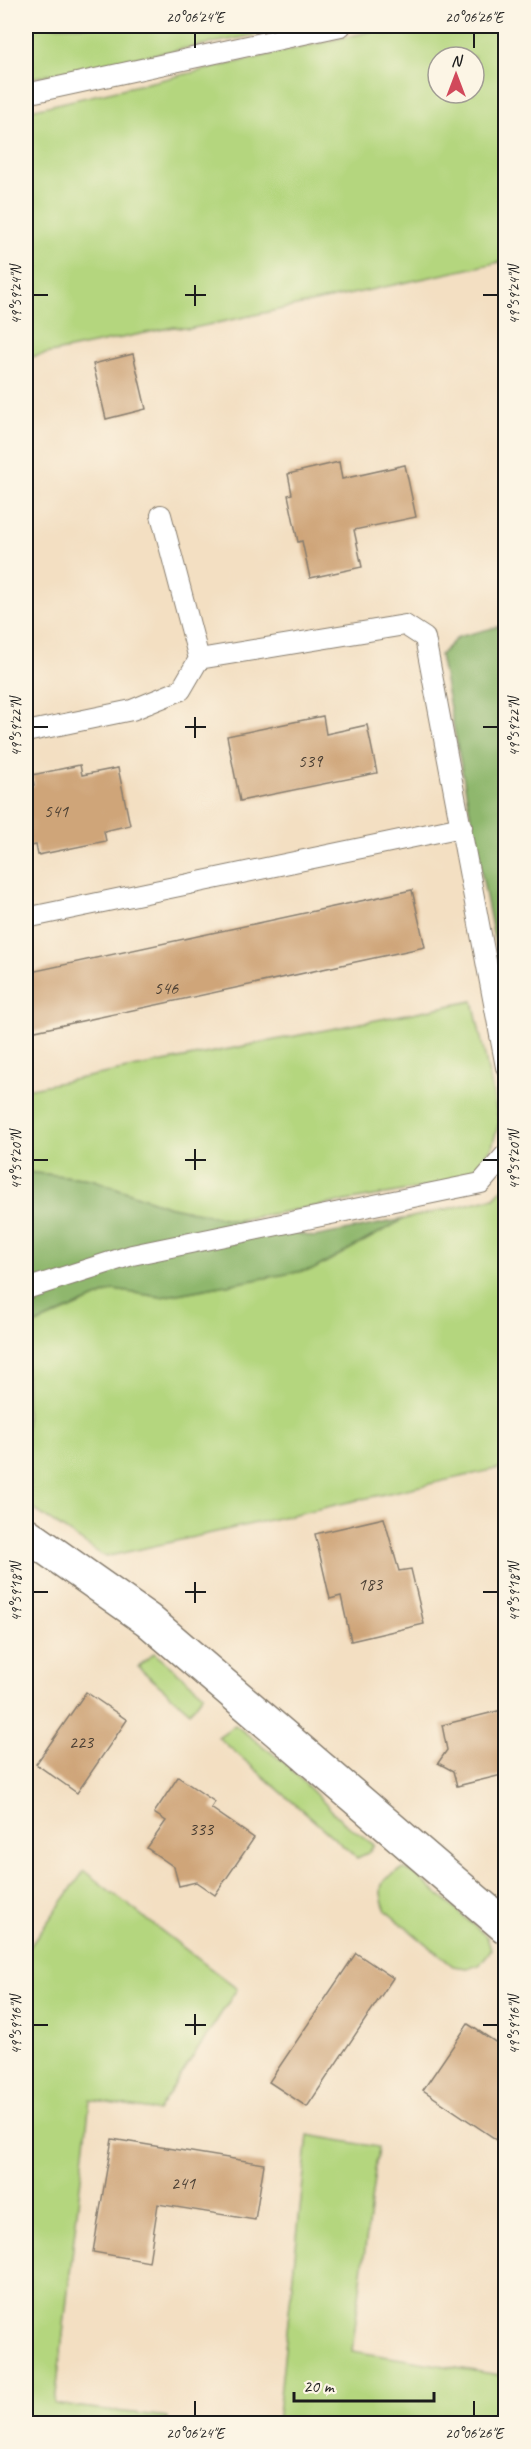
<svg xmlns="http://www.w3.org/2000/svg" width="531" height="2449" font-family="Caveat,sans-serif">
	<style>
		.green { fill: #b4d67e; stroke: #68794d; stroke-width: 1.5; fill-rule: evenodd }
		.forest { fill: #8fb76d; stroke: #566a44; stroke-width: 1.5 }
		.building { fill: #cfa579 }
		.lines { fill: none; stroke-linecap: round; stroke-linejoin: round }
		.service-casing { stroke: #887e6f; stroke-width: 22 }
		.minor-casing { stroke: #887e6f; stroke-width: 36 }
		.service { stroke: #fff; stroke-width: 20 }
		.minor { stroke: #fff; stroke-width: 33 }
		.ticks { fill: none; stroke: #1c1c1c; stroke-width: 2 }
		.labels { text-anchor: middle; stroke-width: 6; stroke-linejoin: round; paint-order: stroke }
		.number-label { font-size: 18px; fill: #493e33 }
		.neatline { fill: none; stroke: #1c1c1c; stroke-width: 2 }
		.ticks-label { font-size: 15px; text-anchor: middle; fill: #1c1c1c }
	</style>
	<rect width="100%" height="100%" fill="#fcf5e5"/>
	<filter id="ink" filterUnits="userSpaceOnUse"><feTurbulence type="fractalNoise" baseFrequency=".0167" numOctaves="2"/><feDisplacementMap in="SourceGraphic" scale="12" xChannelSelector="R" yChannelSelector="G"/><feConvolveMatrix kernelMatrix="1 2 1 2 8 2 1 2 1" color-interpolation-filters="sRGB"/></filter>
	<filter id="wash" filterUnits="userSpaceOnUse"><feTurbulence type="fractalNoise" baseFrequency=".008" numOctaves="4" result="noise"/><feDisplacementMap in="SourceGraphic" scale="24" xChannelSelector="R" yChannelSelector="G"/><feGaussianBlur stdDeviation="1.35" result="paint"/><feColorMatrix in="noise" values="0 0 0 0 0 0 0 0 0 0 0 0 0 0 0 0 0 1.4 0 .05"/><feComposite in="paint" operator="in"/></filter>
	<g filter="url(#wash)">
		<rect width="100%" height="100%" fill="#f3dfc2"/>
		<!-- green -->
		<g class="green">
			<polygon points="26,26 302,26 26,79"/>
			<path d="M394,26H505V261L189,329L174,327L26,358V111ZM438,57H474V93H438Z"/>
			<polygon points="473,1001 499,1122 492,1147 478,1166 460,1181 232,1221 167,1206 91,1179 26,1172 26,1089"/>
			<polygon points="505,1186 505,1467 105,1557 26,1504 26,1330 29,1327 114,1290 161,1297 314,1269 404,1219 494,1198"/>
			<polygon points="154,1653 204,1694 190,1712 138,1667"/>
			<polygon points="235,1725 285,1763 343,1822 374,1845 368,1853 357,1858 218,1737"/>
			<path d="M404,1869L415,1874L487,1937L491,1950L479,1965L467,1968L453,1966L386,1911C376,1887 380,1877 404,1869Z"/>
			<polygon points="84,1871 237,1989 158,2111 90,2100 55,2404 167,2417 166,2423 26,2423 26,1952"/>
			<polygon points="308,2135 378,2147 352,2351 505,2376 505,2423 277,2423"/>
		</g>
		<!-- forest -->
		<g class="forest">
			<polygon points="505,625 506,625 505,996 440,655 458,637"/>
			<polygon points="26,1172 91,1179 167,1206 314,1237 404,1219 314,1269 161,1297 114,1290 29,1327 26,1324"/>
		</g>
		<g id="blocks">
			<!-- building -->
			<g class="building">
				<polygon points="133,354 146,409 106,419 93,364"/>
				<polygon points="339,462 342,479 405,465 416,517 354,530 362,567 310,578 302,541 298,542 288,495 292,494 288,474"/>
				<polygon points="323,716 326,734 367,725 377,773 240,801 227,736"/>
				<polygon points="80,765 82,775 118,768 130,825 104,831 106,841 38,855 36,845 26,847 26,787 34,785 32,775"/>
				<polygon points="412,890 425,947 26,1033 26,973"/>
				<polygon points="384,1518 399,1571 411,1569 424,1624 351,1641 341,1596 330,1599 315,1534"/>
				<polygon points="86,1692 127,1720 77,1793 36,1764"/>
				<polygon points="506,1709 506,1774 457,1786 453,1771 438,1763 447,1750 442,1725"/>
				<polygon points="178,1777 215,1802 211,1808 254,1838 215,1895 196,1882 179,1886 174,1867 147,1848 166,1821 154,1813"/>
				<polygon points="356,1953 393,1978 307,2107 269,2082"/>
				<polygon points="468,2024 506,2049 506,2146 423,2090"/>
				<polygon points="112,2139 264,2164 255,2220 158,2204 149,2262 93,2252"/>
			</g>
		</g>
	</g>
	<g filter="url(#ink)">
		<use href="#blocks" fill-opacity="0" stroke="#887e6f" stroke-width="1.5"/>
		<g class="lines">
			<!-- service casing -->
			<g class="service-casing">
				<g id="service">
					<polyline points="26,94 341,26"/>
					<polyline points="199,659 405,625 425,638 506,1067"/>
					<polyline points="26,732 132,710 181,690 199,659 161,515"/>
					<polyline points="26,918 462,827"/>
					<polyline points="26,1289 132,1255 481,1183 506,1154"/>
				</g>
			</g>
			<!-- minor casing -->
			<g class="minor-casing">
				<polyline id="minor" points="26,1534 148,1620 506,1927"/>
			</g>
			<!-- service -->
			<use href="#service" class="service"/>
			<!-- minor -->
			<use href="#minor" class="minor"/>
		</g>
	</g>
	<!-- ticks -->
	<path class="ticks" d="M195,33V48M474,33V48M195,285V306M33,295H48M185,295H206M483,295H498M195,717V738M33,727H48M185,727H206M483,727H498M195,1149V1170M33,1160H48M185,1160H206M483,1160H498M195,1582V1603M33,1592H48M185,1592H206M483,1592H498M195,2014V2035M33,2025H48M185,2025H206M483,2025H498M195,2401V2416M474,2401V2416"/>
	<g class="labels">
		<!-- number labels -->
		<g class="number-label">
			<text x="310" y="767">539</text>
			<text x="56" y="817">541</text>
			<text x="166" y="994">546</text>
			<text x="370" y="1590">183</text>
			<text x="81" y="1748">223</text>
			<text x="201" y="1835">333</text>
			<text x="183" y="2189">241</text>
		</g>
	</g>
	<!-- margin -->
	<rect width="531" height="2449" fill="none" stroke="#fcf5e5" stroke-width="66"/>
	<!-- north arrow -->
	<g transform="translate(456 75)"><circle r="28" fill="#fcf5e5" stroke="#a29e95" stroke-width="1.5"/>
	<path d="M0-4.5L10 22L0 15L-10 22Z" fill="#d1495b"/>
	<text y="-9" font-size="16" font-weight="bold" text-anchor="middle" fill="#1c1c1c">N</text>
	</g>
	<!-- scale -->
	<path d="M294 2392v9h140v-9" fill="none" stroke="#1c1c1c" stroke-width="3"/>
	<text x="303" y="2392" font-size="18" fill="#1c1c1c" stroke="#fcf5e5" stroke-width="4.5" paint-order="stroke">20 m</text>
	<rect x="33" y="33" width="465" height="2383" class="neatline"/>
	<g class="ticks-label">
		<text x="195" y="22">20°06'24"E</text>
		<text x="474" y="22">20°06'26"E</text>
		<text transform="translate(16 295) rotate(-90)" y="5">49°59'24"N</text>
		<text transform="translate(514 295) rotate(-90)" y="5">49°59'24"N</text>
		<text transform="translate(16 727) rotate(-90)" y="5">49°59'22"N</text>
		<text transform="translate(514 727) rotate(-90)" y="5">49°59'22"N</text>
		<text transform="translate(16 1160) rotate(-90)" y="5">49°59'20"N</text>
		<text transform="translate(514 1160) rotate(-90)" y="5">49°59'20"N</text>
		<text transform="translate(16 1592) rotate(-90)" y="5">49°59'18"N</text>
		<text transform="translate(514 1592) rotate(-90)" y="5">49°59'18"N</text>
		<text transform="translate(16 2025) rotate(-90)" y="5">49°59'16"N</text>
		<text transform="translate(514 2025) rotate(-90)" y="5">49°59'16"N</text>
		<text x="195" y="2438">20°06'24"E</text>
		<text x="474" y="2438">20°06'26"E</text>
	</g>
</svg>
